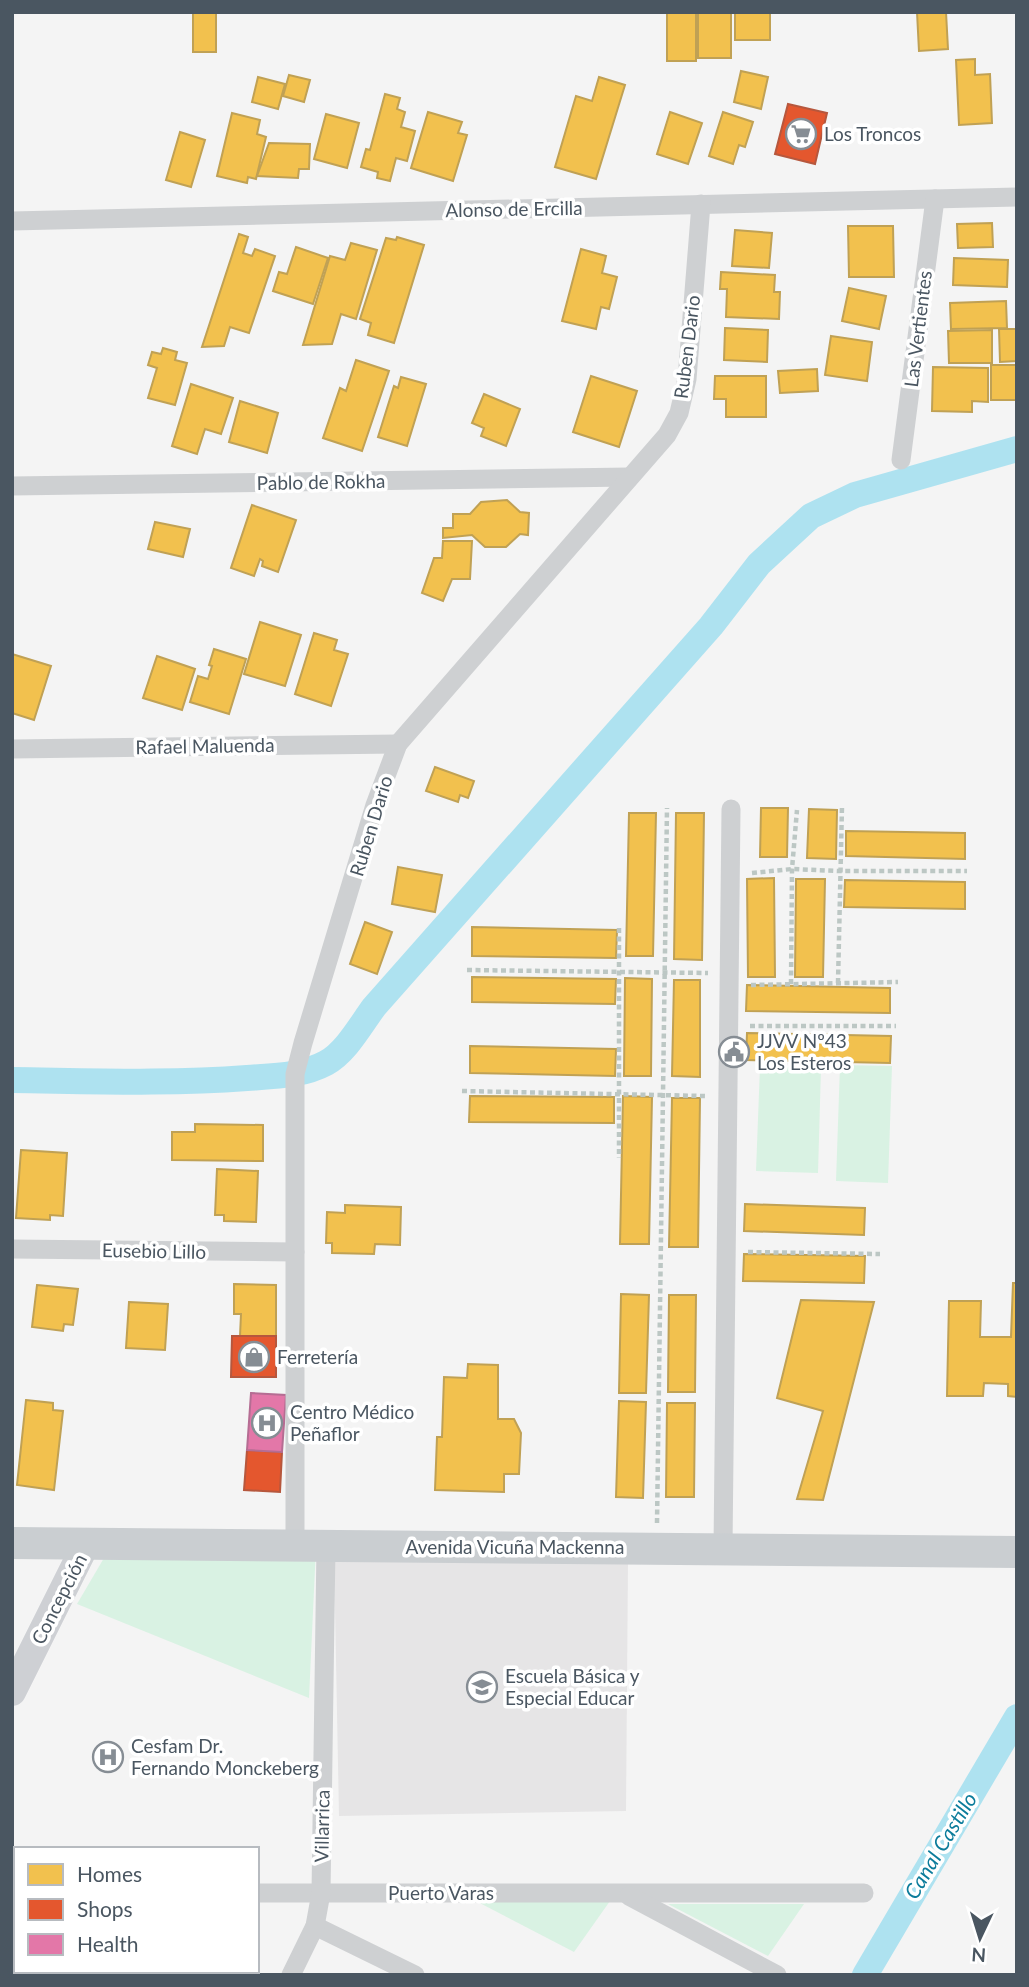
<svg xmlns="http://www.w3.org/2000/svg" width="1029" height="1987" font-family="Lato,sans-serif">
	<style>
		.education { fill: #e6e5e6 }
		.green { fill: #d9f2e3 }
		.homes { fill: #f2c14e; stroke: #c0a154; stroke-width: 2 }
		.shops { fill: #e4572e; stroke: #b6573d; stroke-width: 2 }
		.health { fill: #e377a8; stroke: #b56d93; stroke-width: 2 }
		.lines { fill: none; stroke-linecap: round; stroke-linejoin: round }
		.canal { stroke: #aee2f0; stroke-width: 26 }
		.path { stroke: #bcc7c4; stroke-width: 4.5; stroke-dasharray: 5 3.5; stroke-linecap: butt }
		.street { stroke: #ced0d2; stroke-width: 19 }
		.secondary { stroke: #ced0d4; stroke-width: 28 }
		.primary { stroke: #caced1; stroke-width: 32 }
		.labels { text-anchor: middle; stroke-width: 7; stroke-linejoin: round; paint-order: stroke }
		.poi-label { font-size: 19px; fill: #4a5661; stroke: #fff; text-anchor: start }
		.street-label { font-size: 19px; fill: #4a5661; stroke: #fff }
		.water-label { font-size: 21px; font-style: italic; fill: #0c7c9b; stroke: #fff }
	</style>
	<rect width="100%" height="100%" fill="#f4f4f4"/>
	<!-- education -->
	<polygon class="education" points="334,1556 628,1563 626,1811 339,1816"/>
	<!-- green -->
	<g class="green">
		<polygon points="840,1065 892,1066 888,1183 836,1181"/>
		<polygon points="760,1066 821,1068 818,1173 756,1171"/>
		<polygon points="111,1546 316,1547 309,1698 77,1604"/>
		<polygon points="474,1900 610,1901 574,1952"/>
		<polygon points="668,1904 804,1904 768,1956"/>
	</g>
	<!-- homes -->
	<g class="homes">
		<rect x="193" y="12" width="23" height="40"/>
		<rect x="667" y="12" width="29" height="49"/>
		<rect x="698" y="12" width="33" height="46"/>
		<rect x="735" y="12" width="35" height="28"/>
		<polygon points="917,12 946,12 948,49 919,51"/>
		<polygon points="975,59 975,75 990,74 992,123 959,125 956,60"/>
		<polygon points="741,71 768,77 761,109 734,102"/>
		<polygon points="289,75 310,80 304,102 283,96"/>
		<polygon points="258,77 285,84 278,109 252,102"/>
		<polygon points="599,77 625,85 596,179 555,167 576,96 592,101"/>
		<polygon points="385,94 400,98 397,109 405,112 401,127 415,131 407,161 396,158 390,181 377,178 378,172 361,167 366,149 370,150"/>
		<polygon points="428,112 462,122 458,133 467,135 453,181 411,168"/>
		<polygon points="670,112 702,123 688,164 657,154"/>
		<polygon points="723,112 753,122 745,147 739,145 733,164 709,156"/>
		<polygon points="232,113 260,120 257,134 266,137 256,179 248,177 247,183 217,176"/>
		<polygon points="326,114 359,123 347,168 314,159"/>
		<polygon points="180,132 205,140 191,187 166,180"/>
		<polygon points="269,143 310,144 309,169 299,169 298,178 257,176"/>
		<polygon points="992,223 993,247 958,248 957,224"/>
		<polygon points="848,226 893,226 894,277 849,277"/>
		<polygon points="735,230 772,233 769,268 732,266"/>
		<polygon points="239,234 248,237 243,253 252,256 255,249 275,256 249,333 230,327 224,346 202,347"/>
		<polygon points="397,237 424,245 394,343 368,335 371,323 360,319 386,238 396,240"/>
		<polygon points="351,243 377,250 356,319 341,314 332,344 303,345 330,256 345,260"/>
		<polygon points="296,247 328,258 313,304 273,291 279,272 287,274"/>
		<polygon points="581,249 606,256 602,273 617,277 609,309 601,307 596,329 562,321"/>
		<polygon points="954,258 1008,260 1007,287 953,285"/>
		<polygon points="721,272 775,275 774,292 780,292 779,319 726,317 727,289 720,289"/>
		<polygon points="849,288 886,296 879,329 842,321"/>
		<polygon points="1006,301 1007,328 951,329 950,303"/>
		<polygon points="725,328 768,330 767,362 724,360"/>
		<polygon points="999,329 1017,329 1017,361 1000,362"/>
		<polygon points="992,330 992,363 949,363 948,331"/>
		<polygon points="831,336 872,342 867,381 825,375"/>
		<polygon points="163,348 177,352 175,360 187,363 175,405 148,398 157,368 148,365 152,352 161,354"/>
		<polygon points="356,360 389,371 362,451 323,438 340,388 346,391"/>
		<rect x="991" y="365" width="26" height="35"/>
		<polygon points="933,367 988,368 988,402 972,401 972,412 932,411"/>
		<polygon points="817,369 818,391 780,393 778,371"/>
		<polygon points="591,376 637,391 619,447 573,432"/>
		<polygon points="715,376 766,376 766,417 726,417 726,399 714,399"/>
		<polygon points="401,377 426,384 407,446 378,437 394,386 398,388"/>
		<polygon points="191,384 233,398 221,434 205,429 197,454 172,446"/>
		<polygon points="484,394 520,409 506,446 481,436 484,428 472,423"/>
		<polygon points="240,401 278,413 267,453 229,442"/>
		<polygon points="507,500 520,512 529,513 528,535 520,534 506,547 485,547 472,535 443,538 443,528 453,528 453,514 470,514 481,502"/>
		<polygon points="252,505 296,520 278,572 262,566 263,561 260,559 254,576 231,568"/>
		<polygon points="155,522 190,529 183,557 148,549"/>
		<polygon points="443,541 472,541 470,579 452,579 443,601 422,593 434,558 442,558"/>
		<polygon points="260,622 301,635 285,686 244,674"/>
		<polygon points="314,633 337,640 334,650 348,654 331,706 295,694"/>
		<polygon points="214,649 246,659 229,714 190,702 198,676 208,679 212,666 209,665"/>
		<polygon points="12,654 51,666 34,720 12,713"/>
		<polygon points="157,656 195,669 182,710 143,698"/>
		<polygon points="435,767 474,781 468,798 460,795 458,802 426,791"/>
		<polygon points="761,808 788,808 787,857 760,857"/>
		<polygon points="809,809 837,810 836,859 807,858"/>
		<polygon points="629,813 656,813 653,956 626,956"/>
		<polygon points="676,813 704,813 702,960 674,959"/>
		<polygon points="846,831 965,833 965,859 846,856"/>
		<polygon points="398,867 442,875 435,912 392,904"/>
		<polygon points="774,878 775,977 748,977 747,879"/>
		<polygon points="796,879 825,879 823,977 795,977"/>
		<polygon points="845,880 965,882 965,909 844,907"/>
		<polygon points="365,922 392,932 377,974 350,964"/>
		<polygon points="472,927 617,930 616,958 472,956"/>
		<polygon points="472,977 616,979 615,1004 472,1002"/>
		<polygon points="625,978 652,979 651,1076 624,1076"/>
		<polygon points="674,980 700,980 700,1077 672,1076"/>
		<polygon points="747,985 890,988 890,1013 746,1011"/>
		<polygon points="747,1033 891,1036 890,1063 746,1060"/>
		<polygon points="470,1046 616,1049 615,1076 470,1073"/>
		<polygon points="470,1096 614,1097 614,1123 469,1122"/>
		<polygon points="623,1096 652,1097 649,1244 620,1244"/>
		<polygon points="672,1098 700,1098 698,1247 669,1247"/>
		<polygon points="195,1124 263,1125 263,1161 172,1160 172,1132 195,1132"/>
		<polygon points="21,1150 67,1153 63,1216 50,1215 50,1220 16,1218"/>
		<polygon points="217,1169 258,1171 256,1222 224,1221 224,1215 215,1215"/>
		<polygon points="745,1204 865,1208 864,1235 744,1231"/>
		<polygon points="345,1205 401,1207 400,1245 375,1244 374,1254 332,1253 332,1243 326,1243 327,1212 345,1213"/>
		<polygon points="744,1254 865,1256 864,1283 743,1281"/>
		<polygon points="1013,1283 1017,1283 1017,1397 1008,1396 1008,1384 984,1383 983,1396 947,1396 949,1301 981,1301 980,1337 1011,1337"/>
		<polygon points="234,1284 276,1285 276,1336 240,1336 241,1314 234,1314"/>
		<polygon points="37,1285 78,1289 73,1325 64,1324 63,1331 32,1327"/>
		<polygon points="621,1294 649,1295 646,1393 619,1393"/>
		<polygon points="669,1295 696,1295 695,1392 668,1392"/>
		<polygon points="801,1300 874,1302 823,1500 797,1499 823,1411 777,1398"/>
		<polygon points="129,1302 168,1304 165,1350 126,1348"/>
		<polygon points="468,1364 498,1365 498,1419 514,1419 521,1433 519,1474 504,1474 504,1492 435,1490 437,1437 442,1437 444,1377 467,1378"/>
		<polygon points="26,1400 53,1403 53,1410 63,1411 54,1490 17,1485"/>
		<polygon points="619,1401 646,1402 643,1498 616,1497"/>
		<polygon points="667,1403 695,1403 694,1497 666,1497"/>
	</g>
	<!-- shops -->
	<g class="shops">
		<polygon points="788,104 827,113 815,164 775,154"/>
		<polygon points="232,1336 276,1336 276,1377 231,1377"/>
		<polygon points="247,1450 282,1452 280,1492 244,1490"/>
	</g>
	<!-- health -->
	<polygon class="health" points="251,1393 286,1395 282,1452 247,1450"/>
	<g class="lines">
		<!-- canal -->
		<g class="canal">
			<path d="M12,1080C91,1081 169,1084 247,1078C273,1076 302,1076 326,1063C346,1052 360,1026 374,1007L711,626L759,564L811,516L855,495L1017,449"/>
			<polyline points="865,1975 1017,1717"/>
		</g>
		<!-- path -->
		<g class="path">
			<polyline points="752,873 792,869 839,871 967,871"/>
			<polyline points="619,928 619,1158"/>
			<polyline points="467,970 708,973"/>
			<polyline points="838,983 842,806"/>
			<polyline points="791,984 792,869 797,810"/>
			<polyline points="751,985 898,982"/>
			<polyline points="750,1026 896,1026"/>
			<polyline points="462,1091 706,1096"/>
			<polyline points="748,1252 880,1254"/>
			<polyline points="657,1523 667,808"/>
		</g>
		<!-- street -->
		<g class="street">
			<polyline points="12,221 1017,197"/>
			<polyline points="901,460 935,199"/>
			<polyline points="12,486 629,477"/>
			<polyline points="12,749 398,744"/>
			<polyline points="12,1249 295,1252"/>
			<polyline points="295,1545 295,1074 303,1043 375,805 398,744 667,435 679,413 687,379 701,204"/>
			<polyline points="723,1548 731,809"/>
			<polyline points="12,1893 16,1893"/>
			<polyline points="257,1893 864,1893"/>
			<polyline points="629,1896 777,1975"/>
			<polyline points="315,1926 415,1975"/>
			<polyline points="12,1946 16,1948"/>
			<polyline points="64,1971 71,1975"/>
			<polyline points="291,1975 315,1926 321,1893 326,1546"/>
		</g>
		<!-- secondary -->
		<polyline class="secondary" points="12,1692 86,1544"/>
		<!-- primary -->
		<polyline class="primary" points="12,1543 1017,1552"/>
	</g>
	<!-- icons -->
	<defs>
		<g id="supermarket-ring" transform="scale(1.575)"><circle r="9.5" fill="#fff" stroke="#868d94" stroke-width="1.5"/><path d="M-6-5.5h2.5l.6 2H6L4.5 2H-2.5L-4.4-4H-6ZM-1.5 3.2a1.3 1.3 0 1 0 .1 0ZM3 3.2a1.3 1.3 0 1 0 .1 0Z" fill="#868d94"/></g>
		<g id="civic-ring" transform="scale(1.575)"><circle r="9.5" fill="#fff" stroke="#868d94" stroke-width="1.5"/><path d="M-.6-6.5H3V-4.5H.6V-3L4-1V1h2V6H-6V1h2V-1L-.6-3ZM-1.2 2.5V6h2.4V2.5Z" fill="#868d94"/></g>
		<g id="shop-ring" transform="scale(1.575)"><circle r="9.5" fill="#fff" stroke="#868d94" stroke-width="1.5"/><path d="M-5-2.5h2.3a2.7 3.5 0 0 1 5.4 0H5L5.5 6h-11ZM-1.5-2.5h3a1.5 2.3 0 0 0-3 0Z" fill="#868d94"/></g>
		<g id="hospital-ring" transform="scale(1.575)"><circle r="9.5" fill="#fff" stroke="#868d94" stroke-width="1.5"/><path d="M-5-5h3v3.5h4V-5h3V5h-3V1.5h-4V5h-3Z" fill="#868d94"/></g>
		<g id="school-ring" transform="scale(1.575)"><circle r="9.5" fill="#fff" stroke="#868d94" stroke-width="1.5"/><path d="M0-5L7-2L0 1L-7-2ZM-4 1L0 2.5L4 1V4Q0 6-4 4Z" fill="#868d94"/></g>
	</defs>
	<g fill-rule="evenodd">
		<use href="#supermarket-ring" x="801" y="134"/>
		<use href="#civic-ring" x="734" y="1052"/>
		<use href="#shop-ring" x="254" y="1357"/>
		<use href="#hospital-ring" x="267" y="1423"/>
		<use href="#school-ring" x="482" y="1687"/>
		<use href="#hospital-ring" x="108" y="1757"/>
	</g>
	<g class="labels">
		<!-- poi labels -->
		<g class="poi-label">
			<text x="824" y="141">Los Troncos</text>
			<text x="757" y="1048">JJVV Nº43<tspan x="757" dy="22">Los Esteros</tspan></text>
			<text x="277" y="1364">Ferretería</text>
			<text x="290" y="1419">Centro Médico<tspan x="290" dy="22">Peñaflor</tspan></text>
			<text x="505" y="1683">Escuela Básica y<tspan x="505" dy="22">Especial Educar</tspan></text>
			<text x="131" y="1753">Cesfam Dr.<tspan x="131" dy="22">Fernando Monckeberg</tspan></text>
		</g>
		<!-- street labels -->
		<g class="street-label">
			<text transform="translate(514 209) rotate(-1)" y="7">Alonso de Ercilla</text>
			<text transform="translate(918 329) rotate(-83)" y="7">Las Vertientes</text>
			<text transform="translate(687 347) rotate(-83)" y="7">Ruben Dario</text>
			<text transform="translate(321 482) rotate(-1)" y="7">Pablo de Rokha</text>
			<text transform="translate(205 746) rotate(-1)" y="7">Rafael Maluenda</text>
			<text transform="translate(371 826) rotate(-73)" y="7">Ruben Dario</text>
			<text transform="translate(154 1251) rotate(1)" y="7">Eusebio Lillo</text>
			<text x="515" y="1554">Avenida Vicuña Mackenna</text>
			<text transform="translate(59 1599) rotate(-63)" y="7">Concepción</text>
			<text transform="translate(322 1826) rotate(-89)" y="7">Villarrica</text>
			<text x="441" y="1900">Puerto Varas</text>
		</g>
		<!-- water labels -->
		<g class="water-label">
			<text transform="translate(941 1846) rotate(-59)" y="7">Canal Castillo</text>
		</g>
	</g>
	<!-- border -->
	<rect width="1029" height="1987" fill="none" stroke="#4a5661" stroke-width="28"/>
	<!-- legend -->
	<rect x="14" y="1847" width="245" height="126" fill="#ffffff" stroke="#b7bbc0" stroke-width="2"/>
	<rect x="28" y="1864" width="35" height="21" fill="#f2c14e" stroke="#b7bbc0" stroke-width="2"/>
	<text x="77" y="1882" font-size="21" fill="#4a5661">Homes</text>
	<rect x="28" y="1899" width="35" height="21" fill="#e4572e" stroke="#b7bbc0" stroke-width="2"/>
	<text x="77" y="1917" font-size="21" fill="#4a5661">Shops</text>
	<rect x="28" y="1934" width="35" height="21" fill="#e377a8" stroke="#b7bbc0" stroke-width="2"/>
	<text x="77" y="1952" font-size="21" fill="#4a5661">Health</text>
	<!-- north arrow -->
	<g transform="translate(980 1938) rotate(184)" stroke="#ffffff" stroke-width="5" paint-order="stroke">
	<path d="M0-5L12 26L0 18L-12 26Z" fill="#4a5661"/>
	<text y="-10" font-size="19" font-weight="bold" text-anchor="middle" fill="#4a5661">N</text>
	</g>
</svg>
